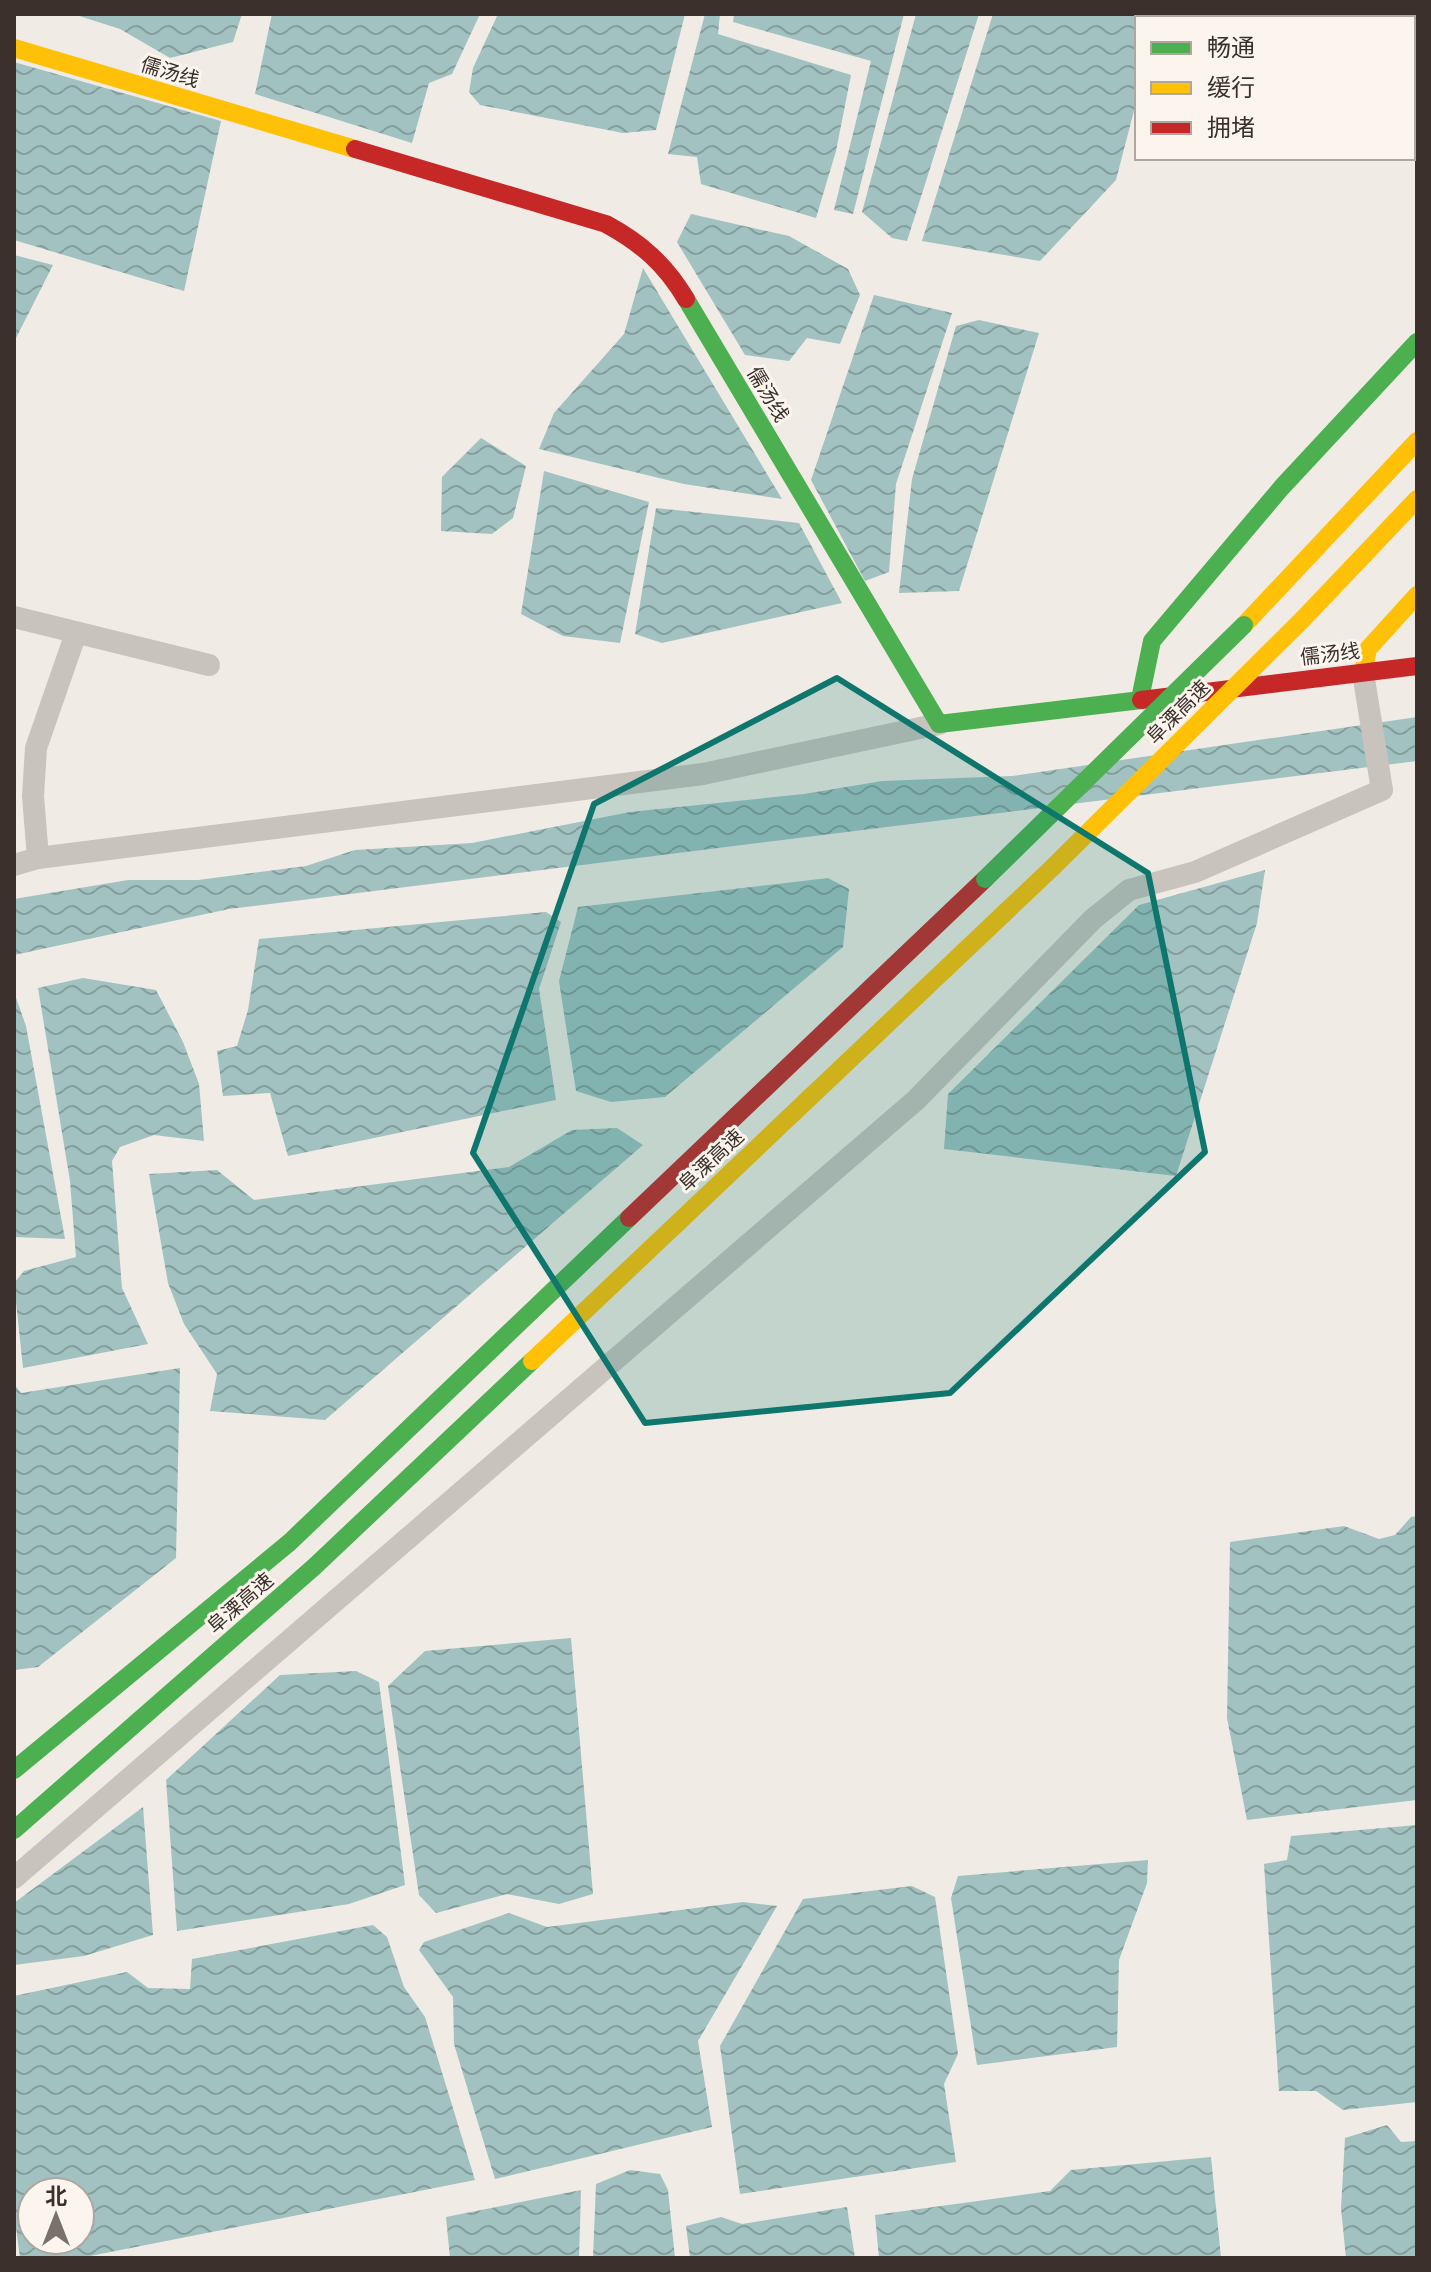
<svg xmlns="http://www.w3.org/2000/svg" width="1431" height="2272" font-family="'Titillium Web','Noto Sans SC',sans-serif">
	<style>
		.water { fill: url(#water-waves); fill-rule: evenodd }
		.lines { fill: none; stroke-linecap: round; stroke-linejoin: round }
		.street { stroke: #c9c3be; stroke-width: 22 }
		.fast { stroke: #4caf50; stroke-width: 18 }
		.slow { stroke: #ffc107; stroke-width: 18 }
		.jam { stroke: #c62828; stroke-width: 18 }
		.fast-bridge { stroke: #4caf50; stroke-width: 18 }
		.slow-bridge { stroke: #ffc107; stroke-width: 18 }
		.marked { fill: #0f766e; fill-opacity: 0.2; stroke: #0f766e; stroke-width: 6; stroke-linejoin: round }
		.labels { text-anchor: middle; stroke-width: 6; stroke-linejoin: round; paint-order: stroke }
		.street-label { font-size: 20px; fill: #3b302b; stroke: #fbf5ee }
	</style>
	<defs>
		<pattern id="water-waves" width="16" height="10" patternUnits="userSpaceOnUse" patternTransform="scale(2)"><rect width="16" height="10" fill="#a1c2c1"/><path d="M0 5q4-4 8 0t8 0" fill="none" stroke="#849e9d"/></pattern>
	</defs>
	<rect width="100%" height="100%" fill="#f0ebe5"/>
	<!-- water -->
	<g class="water">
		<polygon points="73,14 242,14 233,42 170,58 120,29"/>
		<polygon points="272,14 480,14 452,74 429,83 412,143 255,94"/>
		<polygon points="498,14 685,14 656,130 623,133 480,105 469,92 473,68"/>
		<polygon points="705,14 720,14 718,34 851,75 836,151 816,218 701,184 697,157 668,154"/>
		<polygon points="734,14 904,14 853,214 834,210 871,61 733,22"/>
		<polygon points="916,14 979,14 907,241 892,238 862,212"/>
		<polygon points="993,14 1159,15 1137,18 1137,99 1116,180 1040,261 922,241"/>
		<polygon points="1335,14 1417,14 1417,52 1413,53 1413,18 1334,18"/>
		<polygon points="14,62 221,121 184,291 14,240"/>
		<polygon points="691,214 789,236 848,269 860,295 840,344 807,338 789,361 745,355 677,242"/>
		<polygon points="14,255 53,265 14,342"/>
		<polygon points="643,268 782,499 684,484 539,449 554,413 624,334"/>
		<polygon points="874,295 952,313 896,484 889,572 865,581 811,480"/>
		<polygon points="979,320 1039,333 959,591 899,593 912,479 956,326"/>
		<polygon points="481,438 526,466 513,518 492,534 441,531 442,477"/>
		<polygon points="544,471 649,502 620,643 563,636 521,614"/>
		<polygon points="656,508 799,523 842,603 662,643 635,634"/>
		<polygon points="1417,717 1417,761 229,909 14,955 14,899 128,880 198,880 306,866 355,850 472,843 630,812 804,794 882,781 1012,776"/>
		<polygon points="1265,870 1257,923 1176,1176 944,1149 948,1094 1139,905"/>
		<polygon points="828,878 849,889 843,947 665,1097 611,1102 576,1091 559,981 578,907"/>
		<polygon points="546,912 561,922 539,989 556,1100 288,1156 270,1093 223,1096 217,1051 237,1046 248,1010 259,939"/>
		<polygon points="83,978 156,990 183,1042 199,1084 204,1141 154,1135 120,1147 112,1161 122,1288 148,1344 23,1368 14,1283 24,1271 76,1257 70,1181 38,988"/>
		<polygon points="14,992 26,1026 65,1239 14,1237"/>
		<polygon points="617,1128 643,1145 325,1420 210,1411 217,1374 184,1324 168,1283 149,1174 217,1170 254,1200 509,1167 572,1130"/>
		<polygon points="180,1368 176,1558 38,1667 14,1670 14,1384 21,1393"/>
		<polygon points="1417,1516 1417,1800 1247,1820 1227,1718 1230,1542 1344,1526 1379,1539 1395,1535 1411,1517"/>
		<polygon points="571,1638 593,1894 559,1904 507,1894 436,1913 419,1895 388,1686 425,1651"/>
		<polygon points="356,1671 379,1682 405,1885 349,1904 177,1931 166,1780 280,1675"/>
		<polygon points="143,1807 153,1935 84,1956 14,1965 14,1903"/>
		<polygon points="1417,1825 1417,2102 1343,2110 1316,2091 1279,2091 1264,1864 1287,1860 1291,1836"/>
		<polygon points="1148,1860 1147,1883 1119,1960 1117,2047 977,2065 951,1898 958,1876"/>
		<polygon points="912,1886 935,1897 958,2054 944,2084 956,2162 740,2194 720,2046 803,1899"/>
		<polygon points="743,1902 777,1906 698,2041 712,2127 495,2179 454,2044 453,1997 419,1950 424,1942 509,1913 547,1927"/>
		<path d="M373,1925L387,1937L404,1987L425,2017L475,2180L80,2258H20L14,2213V1996L127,1972L148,1988L190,1989L192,1959ZM32,2192H80V2240H32Z"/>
		<polygon points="1387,2125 1401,2142 1417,2141 1417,2258 1346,2258 1341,2208 1345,2138"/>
		<polygon points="1211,2157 1221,2258 879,2258 875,2215 1050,2191 1071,2170"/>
		<polygon points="630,2170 660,2174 668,2190 675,2258 593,2258 596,2184"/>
		<polygon points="581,2190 579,2258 450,2258 446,2217"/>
		<polygon points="847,2207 855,2258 690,2258 686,2226 721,2217 742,2224"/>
	</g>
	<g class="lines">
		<!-- street -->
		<g class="street">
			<polyline points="14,617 209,665"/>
			<polyline points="38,858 33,796 36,748 76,633"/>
			<polyline points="14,865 38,858 703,774 939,724"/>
			<polyline points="14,1878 916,1100 1093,919 1129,890 1195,872 1382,790 1363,673"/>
		</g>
		<!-- fast -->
		<g class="fast">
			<polyline points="686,299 939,724 1141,700"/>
			<polyline points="1140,699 1152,641 1282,487 1417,342"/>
			<polyline points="14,1770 290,1542 629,1218"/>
			<polyline points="14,1830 314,1567 532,1361"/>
		</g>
		<!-- slow -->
		<g class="slow">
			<polyline points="14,48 355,149"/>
			<polyline points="1303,619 1417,499"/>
			<polyline points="1244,625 1417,441"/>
			<polyline points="1363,673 1368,649 1417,595"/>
			<polyline points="532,1361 1052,868"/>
		</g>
		<!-- jam -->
		<g class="jam">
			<path d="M355,149L606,224C641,243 665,264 686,299"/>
			<polyline points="1141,700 1417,666"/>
			<polyline points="629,1218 985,879"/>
		</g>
		<!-- fast-bridge -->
		<polyline class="fast-bridge" points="985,879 1244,625"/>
		<!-- slow-bridge -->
		<polyline class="slow-bridge" points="1052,868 1303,619"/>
	</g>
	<!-- marked area -->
	<path class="marked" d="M837,678L1148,873L1205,1152L950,1393L645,1423L473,1153L594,804Z"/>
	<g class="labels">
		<!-- street labels -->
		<g class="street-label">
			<text transform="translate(170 72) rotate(17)" y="7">儒汤线</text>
			<text transform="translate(768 394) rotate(59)" y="7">儒汤线</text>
			<text transform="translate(1330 654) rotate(-7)" y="7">儒汤线</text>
			<text transform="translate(1178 712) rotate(-45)" y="7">阜溧高速</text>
			<text transform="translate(711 1160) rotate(-43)" y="7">阜溧高速</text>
			<text transform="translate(240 1603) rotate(-41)" y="7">阜溧高速</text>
		</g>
	</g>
	<!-- border -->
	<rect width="1431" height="2272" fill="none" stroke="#3b302b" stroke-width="32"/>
	<!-- legend -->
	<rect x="1135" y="16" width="280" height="144" fill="#fbf5ee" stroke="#aea6a0" stroke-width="2"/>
	<rect x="1151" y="42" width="40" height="12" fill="#4caf50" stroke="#aea6a0" stroke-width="2"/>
	<text x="1207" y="56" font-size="24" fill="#3b302b">畅通</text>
	<rect x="1151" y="82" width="40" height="12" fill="#ffc107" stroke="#aea6a0" stroke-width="2"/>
	<text x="1207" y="96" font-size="24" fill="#3b302b">缓行</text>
	<rect x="1151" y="122" width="40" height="12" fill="#c62828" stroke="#aea6a0" stroke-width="2"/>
	<text x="1207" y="136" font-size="24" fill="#3b302b">拥堵</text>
	<!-- north arrow -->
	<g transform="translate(56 2216)"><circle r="38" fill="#fbf5ee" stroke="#aea6a0" stroke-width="2"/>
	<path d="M0-6L14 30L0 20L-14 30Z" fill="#7a716c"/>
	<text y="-12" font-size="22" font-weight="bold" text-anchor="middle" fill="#3b302b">北</text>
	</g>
</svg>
